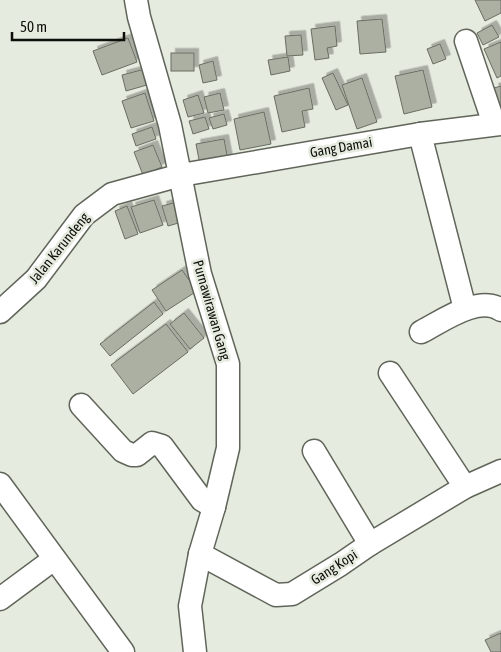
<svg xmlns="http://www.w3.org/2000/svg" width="501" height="652" font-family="'Asap Condensed',sans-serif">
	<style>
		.building { fill: #abb0a3; stroke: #696e62; filter: url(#shadow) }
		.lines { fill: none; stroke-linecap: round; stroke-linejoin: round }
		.minor-casing { stroke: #60655a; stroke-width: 25 }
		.minor { stroke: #fff; stroke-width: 22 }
		.labels { text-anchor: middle; stroke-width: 5; stroke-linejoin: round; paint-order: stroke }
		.street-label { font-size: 14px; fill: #0c0e0a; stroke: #e5ebde }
	</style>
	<defs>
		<filter id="shadow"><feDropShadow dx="4.5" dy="-4.5" stdDeviation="0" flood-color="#0004"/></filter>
	</defs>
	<rect width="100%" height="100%" fill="#e5ebde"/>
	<!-- building -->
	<g class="building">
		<polygon points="475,0 501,0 501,13 485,21"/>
		<polygon points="382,19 386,52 360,54 357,21"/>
		<polygon points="492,25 499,37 483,45 477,33"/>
		<polygon points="335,26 337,46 327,48 329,58 315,60 311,29"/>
		<polygon points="301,35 303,55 287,56 285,36"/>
		<polygon points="128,38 137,62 102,75 93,51"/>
		<polygon points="501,42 501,76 497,78 484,49"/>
		<polygon points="440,44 446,59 433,64 427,49"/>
		<rect x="171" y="53" width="23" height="18"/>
		<polygon points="288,57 290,71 271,75 268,60"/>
		<polygon points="213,61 217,80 203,83 199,65"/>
		<polygon points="149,68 154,83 126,91 122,75"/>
		<polygon points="423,70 432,107 404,114 395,76"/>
		<polygon points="333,73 348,105 336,110 322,78"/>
		<polygon points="362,78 377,122 357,129 342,85"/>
		<polygon points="501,86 501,110 494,88"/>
		<polygon points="309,88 313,109 302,111 305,127 282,132 274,96"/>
		<polygon points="145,93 154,121 131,128 122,101"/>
		<polygon points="220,93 224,110 208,113 204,97"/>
		<polygon points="198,95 204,113 188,117 183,100"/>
		<polygon points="264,112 271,144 240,150 234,119"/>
		<polygon points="224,114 227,125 213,129 209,118"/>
		<polygon points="205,117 209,129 193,134 189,121"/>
		<polygon points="152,127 156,139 136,146 132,134"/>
		<polygon points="224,139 228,160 200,165 196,144"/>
		<polygon points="153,145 162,167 143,175 134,152"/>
		<polygon points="154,200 163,225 140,233 131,207"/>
		<polygon points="177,202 182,222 168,226 162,206"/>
		<polygon points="127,206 138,234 125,239 115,211"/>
		<polygon points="182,270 197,291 166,311 152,290"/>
		<polygon points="154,302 163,314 110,356 100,344"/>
		<polygon points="184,313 204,338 190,349 170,324"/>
		<polygon points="166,324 188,352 133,394 111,365"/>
		<polygon points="501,633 501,652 491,652 485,640"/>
	</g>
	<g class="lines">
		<!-- minor casing -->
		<g class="minor-casing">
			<g id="minor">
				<polyline points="136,0 139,17 170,125 200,274 228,364 228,448 214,507 200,554 190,606 195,652"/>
				<polyline points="466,41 494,124"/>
				<polyline points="420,134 465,309"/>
				<polyline points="0,312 36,279 84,215 112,194 181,175 420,134 501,124"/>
				<path d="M421,332C441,322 479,294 501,310"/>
				<polyline points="390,373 465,487"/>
				<polyline points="81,405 123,451 132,455 137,455 152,443 162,446 202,500 214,507"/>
				<polyline points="314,451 370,544"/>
				<polyline points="0,484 123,652"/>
				<polyline points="200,554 276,595 292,594 341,564 370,544 465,487 501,471"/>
				<polyline points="0,599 54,559"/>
			</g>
		</g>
		<!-- minor -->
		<use href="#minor" class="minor"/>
	</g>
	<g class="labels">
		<!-- street labels -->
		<g class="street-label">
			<text transform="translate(341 147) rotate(-10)" y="5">Gang Damai</text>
			<text transform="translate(59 248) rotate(-51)" y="5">Jalan Karundeng</text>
			<text transform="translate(212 310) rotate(74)" y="5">Purnawirawan Gang</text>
			<text transform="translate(334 567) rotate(-33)" y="5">Gang Kopi</text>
		</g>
	</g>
	<!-- scale -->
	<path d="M12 32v8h112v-8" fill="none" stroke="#0c0e0a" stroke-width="2.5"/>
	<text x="20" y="32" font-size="15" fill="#0c0e0a" stroke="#e5ebde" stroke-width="4" paint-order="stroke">50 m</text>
</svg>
